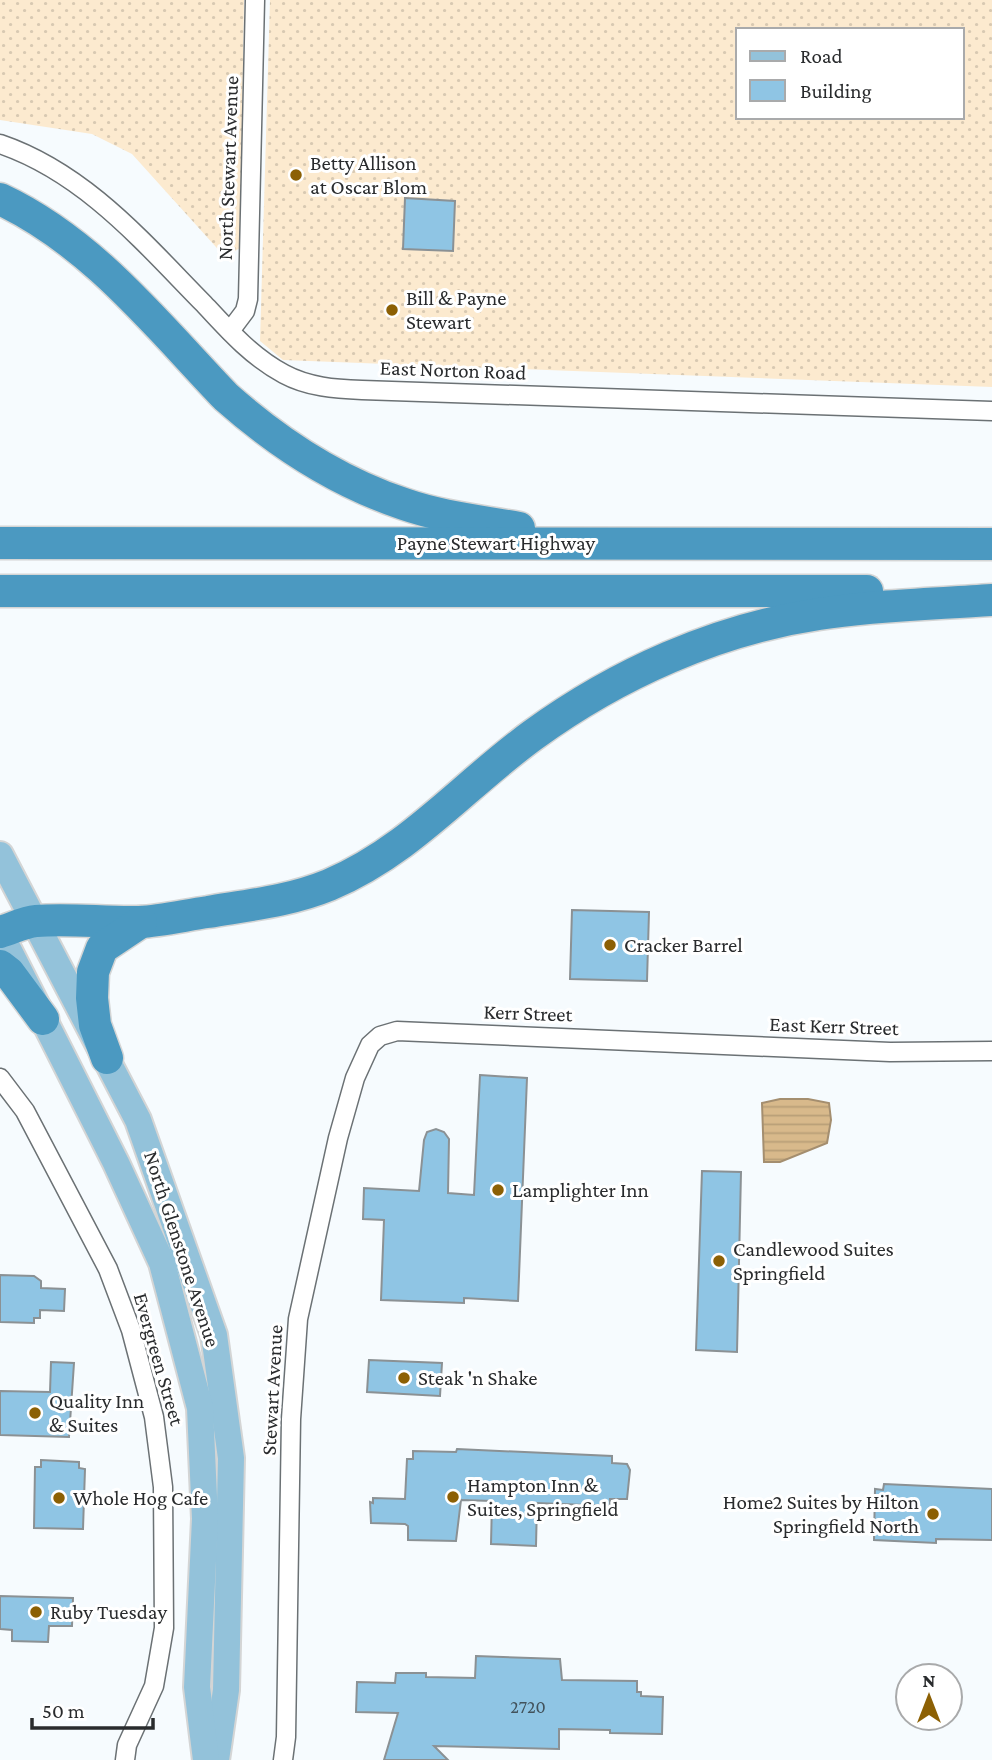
<svg xmlns="http://www.w3.org/2000/svg" width="992" height="1760" font-family="'Crimson Pro',serif">
	<style>
		.grass { fill: url(#grass-dots); fill-rule: evenodd }
		.water { fill: url(#water-rules); stroke: #a48e6f; stroke-width: 2 }
		.building { fill: #8fc5e4; stroke: #8b9194; stroke-width: 2 }
		.lines { fill: none; stroke-linecap: round; stroke-linejoin: round }
		.street-casing { stroke: #6b7174; stroke-width: 21 }
		.primary-casing { stroke: #d4d5d5; stroke-width: 30 }
		.highway-casing { stroke: #d4d5d5; stroke-width: 35 }
		.street { stroke: #fff; stroke-width: 18 }
		.primary { stroke: #93c2da; stroke-width: 26 }
		.highway { stroke: #4b99c1; stroke-width: 32 }
		.poi-dot { fill: #8c6004; stroke: #fff; stroke-width: 2.5 }
		.labels { text-anchor: middle; stroke-width: 6; stroke-linejoin: round; paint-order: stroke }
		.number-label { font-size: 18px; fill: #42525b }
		.poi-label { font-size: 21px; fill: #292b2d; stroke: #fff; text-anchor: start }
		.street-label { font-size: 21px; fill: #292b2d; stroke: #fff }
	</style>
	<defs>
		<pattern id="grass-dots" width="8" height="8" patternUnits="userSpaceOnUse" patternTransform="scale(1.75)"><rect width="8" height="8" fill="#fceacf"/><path d="M2 2h.1M6 6h.1" fill="none" stroke="#d8c9b2" stroke-width="1.8" stroke-linecap="round"/></pattern>
		<pattern id="water-rules" width="6" height="5" patternUnits="userSpaceOnUse" patternTransform="scale(1.75)"><rect width="6" height="5" fill="#d8b98b"/><path d="M0 2.5h6" fill="none" stroke="#b99f78"/></pattern>
	</defs>
	<rect width="100%" height="100%" fill="#f6fbfe"/>
	<!-- grass -->
	<g class="grass">
		<polygon points="0,0 244,0 240,248 225,257 132,154 92,134 0,120"/>
		<path d="M270,0H992V387L283,360L260,341ZM738,30H962V117H738Z"/>
	</g>
	<!-- water -->
	<polygon class="water" points="780,1099 808,1099 829,1103 831,1120 827,1143 780,1162 764,1162 762,1103"/>
	<!-- building -->
	<g class="building">
		<polygon points="405,198 455,201 453,251 403,249"/>
		<polygon points="572,910 649,912 647,981 570,979"/>
		<polygon points="480,1075 527,1078 518,1301 464,1298 464,1303 381,1300 384,1220 363,1219 364,1188 419,1191 424,1140 427,1132 436,1129 444,1132 449,1139 448,1193 474,1195"/>
		<polygon points="702,1171 741,1172 737,1352 696,1350"/>
		<polygon points="0,1275 34,1276 41,1281 41,1288 65,1289 64,1311 40,1310 40,1318 34,1318 34,1323 0,1322"/>
		<polygon points="369,1360 442,1363 440,1396 367,1392"/>
		<polygon points="51,1362 74,1363 69,1437 0,1435 0,1391 50,1392"/>
		<polygon points="457,1449 612,1456 612,1463 627,1464 630,1470 627,1499 610,1499 610,1506 537,1503 536,1546 491,1544 492,1501 461,1500 456,1541 408,1540 408,1526 405,1524 371,1523 370,1502 373,1503 373,1498 405,1499 407,1459 413,1459 413,1451 456,1452"/>
		<polygon points="41,1460 79,1462 79,1468 85,1469 83,1529 34,1528 35,1467 41,1467"/>
		<polygon points="884,1484 992,1489 992,1540 936,1539 936,1543 874,1540 875,1489 883,1490"/>
		<polygon points="0,1596 73,1598 72,1626 49,1626 48,1642 12,1641 12,1630 0,1629"/>
		<polygon points="476,1656 560,1659 562,1680 637,1681 637,1692 641,1692 641,1696 663,1697 662,1734 610,1733 610,1730 559,1729 559,1749 434,1746 448,1760 384,1760 398,1713 356,1712 357,1682 395,1683 396,1673 426,1673 426,1677 475,1678"/>
	</g>
	<g class="lines">
		<!-- street casing -->
		<g class="street-casing">
			<g id="street">
				<path d="M0,144C85,173 143,242 204,304C228,330 252,357 284,374C308,387 335,389 362,390L992,411"/>
				<polyline points="230,331 245,311 248,299 255,0"/>
				<polyline points="0,1078 25,1111 108,1269 131,1330 154,1417 163,1487 164,1628 154,1686 127,1745 125,1760"/>
				<polyline points="283,1760 286,1737 291,1419 298,1319 338,1138 355,1078 370,1045 380,1036 397,1031 890,1052 992,1051"/>
			</g>
		</g>
		<!-- primary casing -->
		<g class="primary-casing">
			<g id="primary">
				<polyline points="0,855 138,1120 214,1335 231,1458 226,1690 216,1760"/>
				<polyline points="0,933 116,1163 162,1263 200,1408 205,1519 197,1687 206,1760"/>
			</g>
		</g>
		<!-- highway casing -->
		<g class="highway-casing">
			<g id="highway">
				<path d="M0,199C92,242 157,325 226,397C278,443 338,482 404,504C441,517 481,521 519,528"/>
				<polyline points="0,543 992,544"/>
				<polyline points="0,591 867,591"/>
				<path d="M0,932C11,929 24,922 36,921C70,918 105,923 139,922C162,921 186,915 208,912C250,905 290,901 329,885C410,851 464,785 533,735C617,674 717,629 819,614C876,605 935,604 992,600"/>
				<polyline points="0,966 9,973 43,1019"/>
				<polyline points="107,1058 95,1025 92,998 93,972 102,948 141,922"/>
			</g>
		</g>
		<!-- street -->
		<use href="#street" class="street"/>
		<!-- primary -->
		<use href="#primary" class="primary"/>
		<!-- highway -->
		<use href="#highway" class="highway"/>
	</g>
	<!-- markers -->
	<g class="poi-dot">
		<circle cx="296" cy="175" r="7"/>
		<circle cx="392" cy="310" r="7"/>
		<circle cx="610" cy="945" r="7"/>
		<circle cx="498" cy="1190" r="7"/>
		<circle cx="719" cy="1261" r="7"/>
		<circle cx="404" cy="1378" r="7"/>
		<circle cx="35" cy="1413" r="7"/>
		<circle cx="453" cy="1497" r="7"/>
		<circle cx="59" cy="1498" r="7"/>
		<circle cx="933" cy="1514" r="7"/>
		<circle cx="36" cy="1612" r="7"/>
	</g>
	<g class="labels">
		<!-- number labels -->
		<g class="number-label">
			<text x="528" y="1713">2720</text>
		</g>
		<!-- poi labels -->
		<g class="poi-label">
			<text x="310" y="170">Betty Allison<tspan x="310" dy="24">at Oscar Blom</tspan></text>
			<text x="406" y="305">Bill &amp; Payne<tspan x="406" dy="24">Stewart</tspan></text>
			<text x="624" y="952">Cracker Barrel</text>
			<text x="512" y="1197">Lamplighter Inn</text>
			<text x="733" y="1256">Candlewood Suites<tspan x="733" dy="24">Springfield</tspan></text>
			<text x="418" y="1385">Steak 'n Shake</text>
			<text x="49" y="1408">Quality Inn<tspan x="49" dy="24">&amp; Suites</tspan></text>
			<text x="467" y="1492">Hampton Inn &amp;<tspan x="467" dy="24">Suites, Springfield</tspan></text>
			<text x="73" y="1505">Whole Hog Cafe</text>
			<text x="919" y="1509" text-anchor="end">Home2 Suites by Hilton<tspan x="919" dy="24">Springfield North</tspan></text>
			<text x="50" y="1619">Ruby Tuesday</text>
		</g>
		<!-- street labels -->
		<g class="street-label">
			<text transform="translate(228 168) rotate(-88)" y="7">North Stewart Avenue</text>
			<text transform="translate(453 370) rotate(2)" y="7">East Norton Road</text>
			<text x="496" y="550">Payne Stewart Highway</text>
			<text transform="translate(528 1013) rotate(2)" y="7">Kerr Street</text>
			<text transform="translate(834 1026) rotate(2)" y="7">East Kerr Street</text>
			<text transform="translate(182 1249) rotate(72)" y="7">North Glenstone Avenue</text>
			<text transform="translate(159 1359) rotate(74)" y="7">Evergreen Street</text>
			<text transform="translate(272 1390) rotate(-87)" y="7">Stewart Avenue</text>
		</g>
	</g>
	<!-- legend -->
	<rect x="736" y="28" width="228" height="91" fill="#ffffff" stroke="#a9aaab" stroke-width="2"/>
	<rect x="750" y="51" width="35" height="10" fill="#93c2da" stroke="#a9aaab" stroke-width="2"/>
	<text x="800" y="63" font-size="21" fill="#292b2d">Road</text>
	<rect x="750" y="80" width="35" height="21" fill="#8fc5e4" stroke="#a9aaab" stroke-width="2"/>
	<text x="800" y="98" font-size="21" fill="#292b2d">Building</text>
	<!-- north arrow -->
	<g transform="translate(929 1697)"><circle r="33" fill="#ffffff" stroke="#a9aaab" stroke-width="2"/>
	<path d="M0-5L12 26L0 18L-12 26Z" fill="#8c6004"/>
	<text y="-10" font-size="19" font-weight="bold" text-anchor="middle" fill="#292b2d">N</text>
	</g>
	<!-- scale -->
	<path d="M32 1718v10h121v-10" fill="none" stroke="#292b2d" stroke-width="3.5"/>
	<text x="42" y="1718" font-size="21" fill="#292b2d" stroke="#ffffff" stroke-width="5" paint-order="stroke">50 m</text>
</svg>
